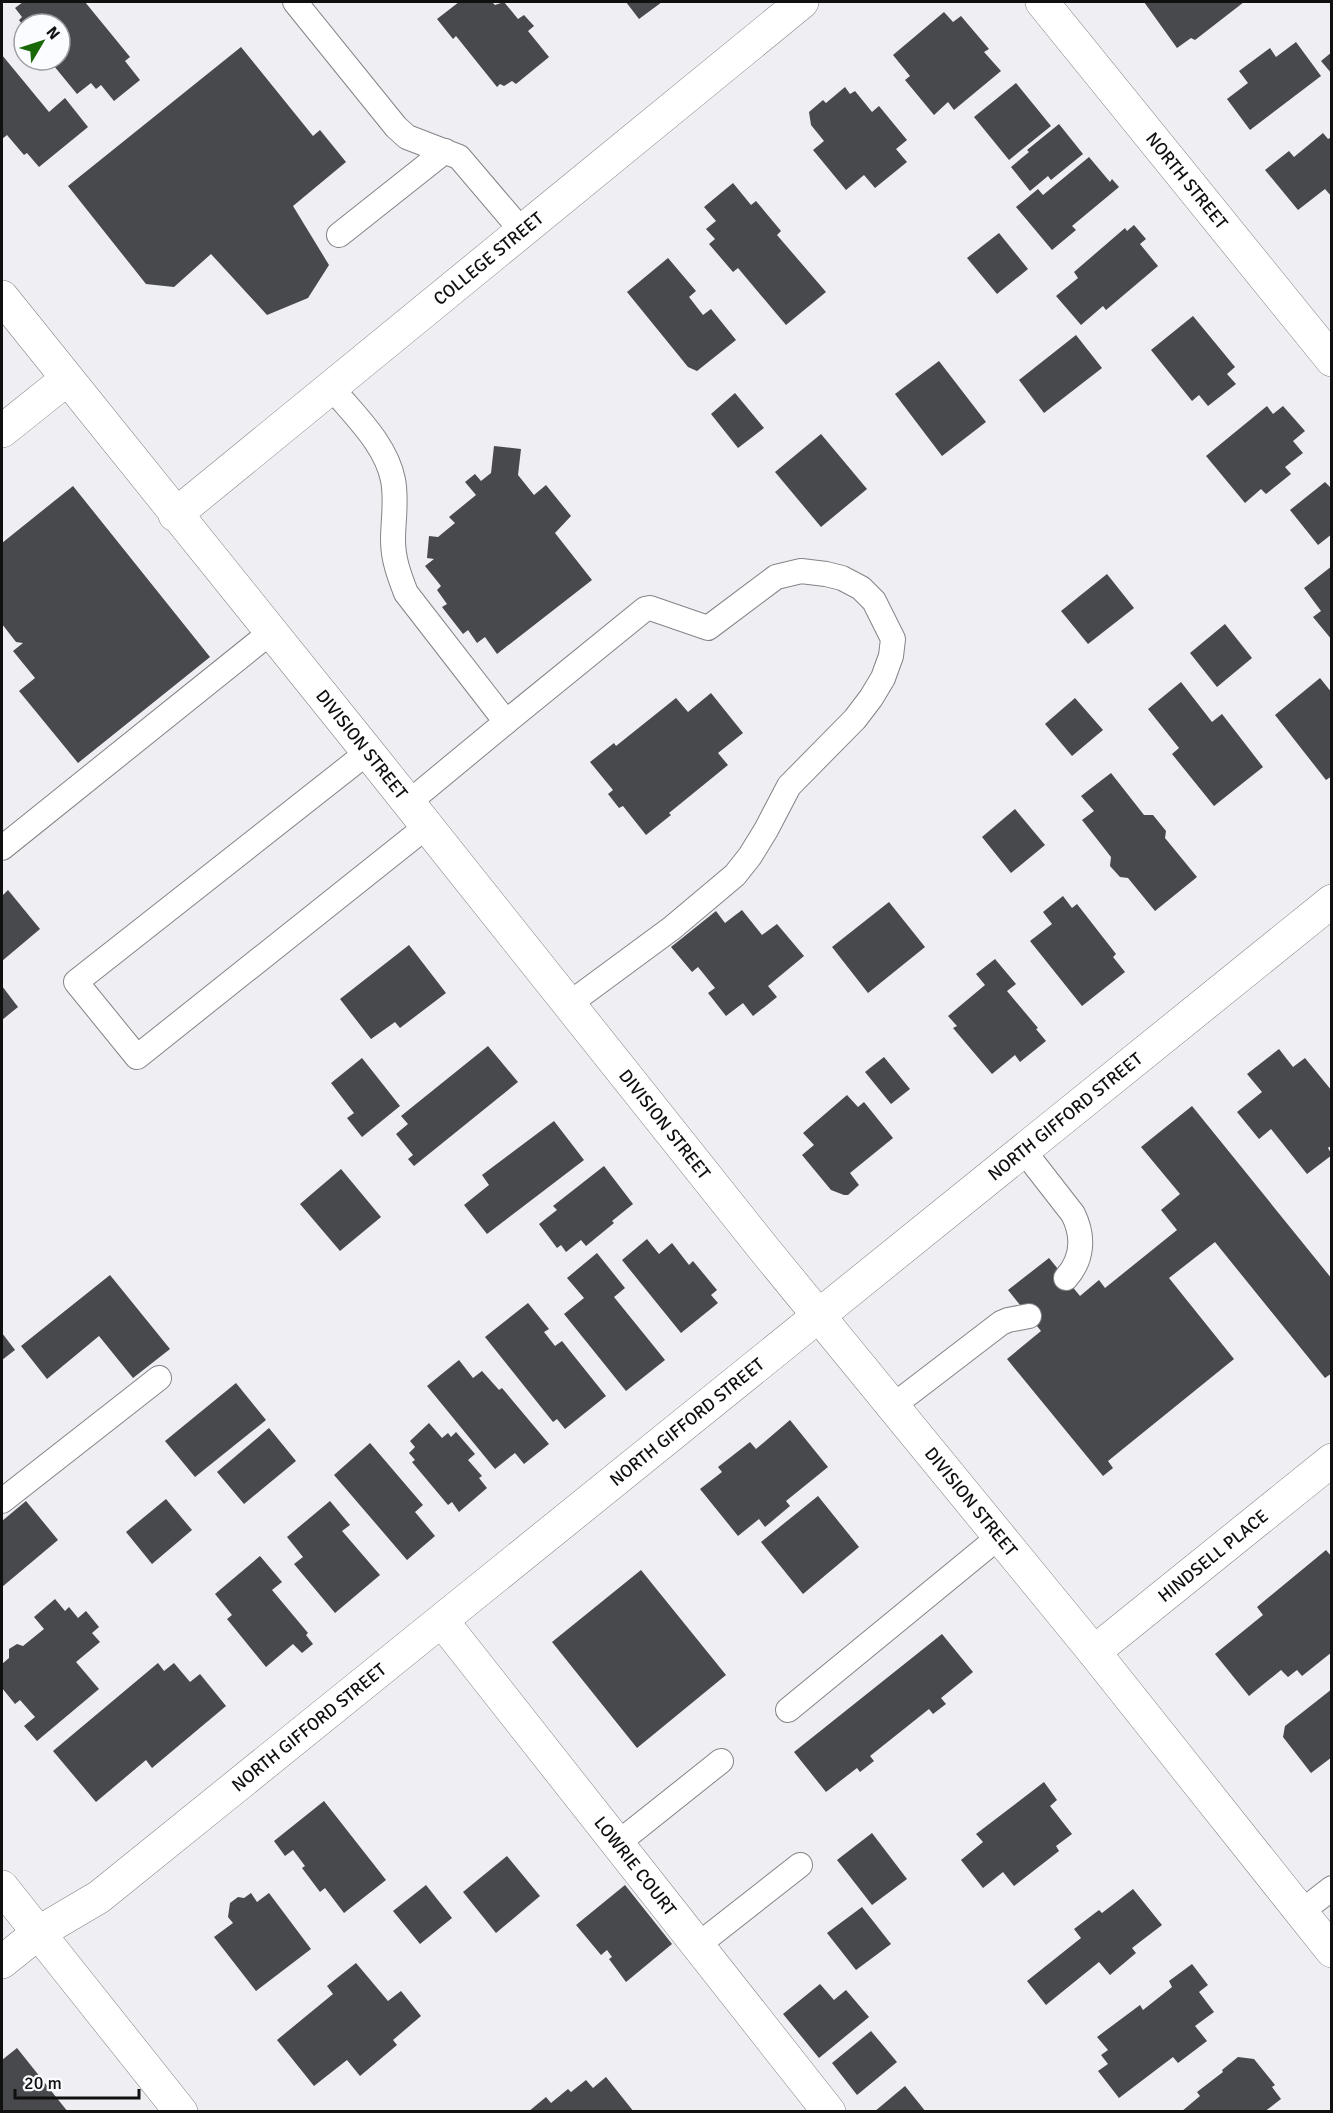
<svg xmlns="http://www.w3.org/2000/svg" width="1333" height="2113" font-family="Signika,sans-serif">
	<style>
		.building { fill: #48494c }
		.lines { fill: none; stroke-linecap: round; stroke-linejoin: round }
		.service-casing { stroke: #838487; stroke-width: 26 }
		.minor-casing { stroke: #838487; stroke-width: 34 }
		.tertiary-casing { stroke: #838487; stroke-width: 34 }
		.service { stroke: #fff; stroke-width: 24 }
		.minor { stroke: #fff; stroke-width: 33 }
		.tertiary { stroke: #fff; stroke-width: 33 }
		.labels { text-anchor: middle; stroke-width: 6; stroke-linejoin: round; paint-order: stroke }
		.street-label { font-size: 18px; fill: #101011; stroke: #fbfcff }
	</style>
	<rect width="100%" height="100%" fill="#eeeef3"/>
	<!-- building -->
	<g class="building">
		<polygon points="23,2 85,2 130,57 125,61 140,80 114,101 101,85 96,89 91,83 77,94 54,66 52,68 46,60 60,60 60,24 24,24 24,27 19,20 22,17 15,8"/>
		<polygon points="459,2 492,2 495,5 504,2 518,19 524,15 534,26 528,31 549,57 516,84 512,81 504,86 500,84 497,87 456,36 453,39 437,19"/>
		<polygon points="626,2 662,2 639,19"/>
		<polygon points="1144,2 1244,2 1195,40 1191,38 1177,48"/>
		<polygon points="944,12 953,22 961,16 989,49 984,52 1001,71 954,110 948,102 934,115 905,80 910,76 893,55"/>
		<polygon points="1296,42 1321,76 1250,130 1227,99 1248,83 1239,71 1270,48 1276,57"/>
		<polygon points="241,47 313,136 320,130 346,162 293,206 329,265 308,298 267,315 211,254 174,287 146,284 68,186"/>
		<polygon points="1332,52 1332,74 1321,61"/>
		<polygon points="2,55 49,112 65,98 88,127 39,167 27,153 24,155 7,135 2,139"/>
		<polygon points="1016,83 1051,126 1009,160 974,117"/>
		<polygon points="845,87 850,94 855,91 872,112 879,106 907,140 896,149 907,162 875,188 864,175 846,190 813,150 824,141 811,125 809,112 823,100 826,103"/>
		<polygon points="1059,124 1083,154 1051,180 1048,176 1030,191 1011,167 1029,152 1027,150"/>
		<polygon points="1323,133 1328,139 1332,137 1332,197 1325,189 1298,210 1265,170 1289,151 1294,157"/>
		<polygon points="1089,157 1110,182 1112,179 1119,187 1072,226 1076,230 1052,250 1016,207 1038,189 1043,195"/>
		<polygon points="733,183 751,205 756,201 781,231 777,235 826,292 786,325 738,268 733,272 709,244 715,239 706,229 716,221 704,207"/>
		<polygon points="1134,225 1146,239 1140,244 1158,266 1106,310 1103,306 1081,325 1056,296 1078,278 1074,272 1125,228 1127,231"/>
		<polygon points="999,233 1028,269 997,294 967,258"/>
		<polygon points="668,258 696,291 689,297 703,315 711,309 736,340 697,371 688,367 627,292"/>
		<polygon points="1193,316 1235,367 1227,374 1236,384 1208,406 1199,395 1192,401 1151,350"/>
		<polygon points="1076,335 1102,368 1044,413 1019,380"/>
		<polygon points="939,361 986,422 942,456 895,394"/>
		<polygon points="735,393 764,428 738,448 711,414"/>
		<polygon points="1267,406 1273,414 1283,406 1305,431 1293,441 1303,453 1285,467 1291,474 1266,494 1261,489 1245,503 1206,456"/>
		<polygon points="821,434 867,489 821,527 775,472"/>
		<polygon points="494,446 521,449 518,475 534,495 546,485 571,516 555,533 592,580 497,654 485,637 477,643 468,630 463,634 442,607 447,604 437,590 441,586 425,566 434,559 427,558 429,536 438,537 455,523 449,517 476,495 465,482 475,474 481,481 491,473"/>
		<polygon points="1325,482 1332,489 1332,534 1318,545 1290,510"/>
		<polygon points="73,486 210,657 78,763 19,691 35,678 13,651 23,643 16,642 2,624 2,543"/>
		<polygon points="1332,566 1332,640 1313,617 1321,611 1304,588"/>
		<polygon points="1107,574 1134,608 1088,644 1061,611"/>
		<polygon points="1225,624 1252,658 1217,687 1190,653"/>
		<polygon points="1320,678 1332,693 1332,776 1326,780 1275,715"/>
		<polygon points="1181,682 1212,722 1222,714 1263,767 1214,806 1172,754 1179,748 1148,709"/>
		<polygon points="711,693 743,733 718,753 728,765 669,813 671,815 646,835 623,806 619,808 608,794 613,790 590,762 614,743 616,746 676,698 688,712"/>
		<polygon points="1075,698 1103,730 1072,756 1045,724"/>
		<polygon points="1111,773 1144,815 1153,815 1166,831 1165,838 1197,877 1155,911 1128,878 1120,877 1110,866 1111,857 1082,820 1094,811 1081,796"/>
		<polygon points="1015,809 1045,845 1011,873 982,837"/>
		<polygon points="8,890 40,929 2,961 2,896"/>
		<polygon points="1063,896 1072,908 1077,904 1116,954 1113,957 1125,972 1082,1006 1030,941 1052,924 1043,912"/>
		<polygon points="889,902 925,947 868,993 832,947"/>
		<polygon points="742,910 762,935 777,924 804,956 768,986 777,997 753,1016 743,1003 726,1016 708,993 715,988 698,967 692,972 671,947 716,911 725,923"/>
		<polygon points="409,945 446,993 400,1028 395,1022 371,1039 340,999"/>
		<polygon points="995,959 1016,984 1007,991 1038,1028 1036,1029 1046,1041 1020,1062 1015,1055 992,1074 953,1028 957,1026 948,1016 985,985 976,974"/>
		<polygon points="2,986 18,1007 2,1020"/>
		<polygon points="488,1046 518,1082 414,1166 408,1159 413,1155 396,1134 408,1124 401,1116"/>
		<polygon points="1279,1049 1293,1067 1305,1058 1332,1091 1332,1145 1328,1148 1332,1155 1307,1174 1271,1129 1259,1139 1237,1112 1262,1092 1247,1074"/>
		<polygon points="884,1057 910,1089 891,1104 865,1072"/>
		<polygon points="362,1058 400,1106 362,1137 347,1118 354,1113 331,1083"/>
		<polygon points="847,1095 858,1107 864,1102 893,1138 850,1173 859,1185 848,1195 844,1195 831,1190 802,1155 814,1145 803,1133"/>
		<polygon points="1192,1106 1332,1279 1332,1373 1325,1378 1215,1242 1169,1278 1234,1359 1108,1461 1113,1468 1103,1476 1007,1359 1041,1331 1008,1290 1049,1258 1080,1296 1099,1280 1105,1288 1177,1230 1161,1210 1180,1194 1141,1147"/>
		<polygon points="554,1121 584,1160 487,1234 464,1205 489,1185 482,1175"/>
		<polygon points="604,1166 633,1204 612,1221 614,1223 586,1246 581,1240 566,1252 561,1245 557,1248 539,1224 557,1210 553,1206"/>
		<polygon points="341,1169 381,1217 340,1251 300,1204"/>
		<polygon points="647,1239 659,1254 672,1243 689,1265 693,1261 717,1290 711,1295 718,1303 681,1333 622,1260"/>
		<polygon points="597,1253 625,1288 614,1297 665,1360 626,1391 564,1314 584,1298 567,1278"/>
		<polygon points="110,1275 170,1349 133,1378 99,1336 47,1379 21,1346"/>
		<polygon points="528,1303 549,1329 544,1332 555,1346 562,1341 606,1396 565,1429 557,1419 553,1422 485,1337"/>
		<polygon points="2,1333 15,1350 2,1360"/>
		<polygon points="459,1360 473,1378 482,1371 499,1390 502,1388 549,1444 524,1464 515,1453 495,1469 427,1386"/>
		<polygon points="236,1383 266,1420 195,1477 165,1441"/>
		<polygon points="790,1420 828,1467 786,1501 790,1506 765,1527 759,1519 738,1536 700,1489 722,1472 718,1467 750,1442 756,1449"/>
		<polygon points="429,1423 442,1438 448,1433 451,1437 456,1432 475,1454 468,1460 482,1476 479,1478 487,1488 459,1512 452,1502 448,1505 412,1462 415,1460 409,1453 415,1447 410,1441"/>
		<polygon points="269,1428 296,1461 244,1504 217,1472"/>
		<polygon points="370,1443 423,1505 415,1512 435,1536 407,1560 334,1475"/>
		<polygon points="818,1496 859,1547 803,1594 761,1542"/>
		<polygon points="166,1499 192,1530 152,1564 126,1532"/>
		<polygon points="26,1501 58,1540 2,1587 2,1521"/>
		<polygon points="330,1501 350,1525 342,1531 380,1575 335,1613 294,1564 303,1557 287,1537"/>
		<polygon points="1326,1550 1332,1557 1332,1652 1302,1676 1297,1670 1288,1677 1281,1670 1249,1696 1215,1654 1263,1615 1257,1607"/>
		<polygon points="260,1556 282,1582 272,1590 308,1633 306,1635 313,1644 302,1653 293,1644 266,1667 227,1619 232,1615 215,1594"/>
		<polygon points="641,1570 726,1675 637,1748 552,1642"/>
		<polygon points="55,1599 65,1611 69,1607 78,1618 86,1611 99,1627 92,1633 100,1642 76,1662 99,1689 37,1741 24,1726 35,1717 20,1700 15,1704 2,1688 2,1664 9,1658 9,1649 17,1644 23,1646 44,1629 34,1617"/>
		<polygon points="942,1634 973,1672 941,1698 946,1704 933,1714 929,1709 870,1756 874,1761 860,1772 857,1768 826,1792 794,1752"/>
		<polygon points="158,1663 164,1671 174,1663 190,1682 200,1674 226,1706 152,1768 146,1760 96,1802 53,1751"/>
		<polygon points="1332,1689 1332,1757 1311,1773 1283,1737 1285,1726"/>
		<polygon points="1044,1782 1057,1800 1050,1806 1072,1834 1056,1846 1059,1851 1014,1886 1003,1872 983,1888 961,1860 983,1842 976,1834"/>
		<polygon points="324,1801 386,1880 344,1913 325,1888 320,1892 302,1868 305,1866 293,1850 285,1856 274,1841"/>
		<polygon points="872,1833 907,1879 872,1905 837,1860"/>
		<polygon points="507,1856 540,1896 496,1933 463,1892"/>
		<polygon points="426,1885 452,1918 420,1944 393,1911"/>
		<polygon points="625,1885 672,1944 626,1982 609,1959 612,1957 607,1950 601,1955 576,1925"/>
		<polygon points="1133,1889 1162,1925 1132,1948 1136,1953 1110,1975 1099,1962 1046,2005 1027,1981 1081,1938 1074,1929 1099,1910 1102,1913"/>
		<polygon points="251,1893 257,1902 269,1893 311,1949 256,1991 214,1937 233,1923 228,1917 230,1903 238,1897 244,1898"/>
		<polygon points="862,1907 891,1944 856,1970 827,1933"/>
		<polygon points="356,1963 388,2001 401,1991 421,2016 393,2040 397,2045 360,2076 347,2060 314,2086 277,2040 333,1994 327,1986"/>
		<polygon points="1192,1964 1208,1985 1199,1992 1214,2012 1195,2026 1207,2041 1178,2063 1173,2057 1119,2098 1098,2071 1108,2064 1101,2055 1108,2050 1097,2037 1140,2005 1143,2010 1172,1987 1169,1981"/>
		<polygon points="820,1984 834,2000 846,1990 869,2017 819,2058 783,2014"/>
		<polygon points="871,2031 897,2062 857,2095 832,2063"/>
		<polygon points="17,2048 68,2112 2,2112 2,2060"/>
		<polygon points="1238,2057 1254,2059 1275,2085 1272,2087 1281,2099 1264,2112 1181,2112 1200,2096 1197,2092 1223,2072 1222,2070"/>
		<polygon points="606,2077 634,2112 528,2112 546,2097 551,2103 568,2089 571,2092 586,2080 593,2088"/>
		<polygon points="905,2086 926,2112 874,2112"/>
	</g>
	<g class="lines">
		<!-- service casing -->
		<g class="service-casing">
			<g id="service">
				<polyline points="295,2 396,127 407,137 459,157 522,231"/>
				<polyline points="339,235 445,151"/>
				<path d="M332,388C354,415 386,444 393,480C397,500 393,520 393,540C393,559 399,575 406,593L506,722L408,803"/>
				<polyline points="506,722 645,609 650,608 708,628 776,577 801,571 826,574 842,578 861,588 874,601 893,639 891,656 883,678 871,698 855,719 789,786 766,830 750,856 735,875 672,928 569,1004"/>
				<polyline points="368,752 76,982 137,1057 427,826"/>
				<polyline points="2,848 271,632"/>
				<path d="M1024,1151L1073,1214C1084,1236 1083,1259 1066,1278"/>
				<polyline points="894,1405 1001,1323 1008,1320 1029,1316"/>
				<polyline points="2,1501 159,1378"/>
				<polyline points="788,1710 1000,1536"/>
				<polyline points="618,1843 721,1761"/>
				<polyline points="1301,1912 1332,1888"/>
				<polyline points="698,1945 800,1865"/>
			</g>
		</g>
		<!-- minor casing -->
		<g class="minor-casing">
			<g id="minor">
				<path id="s1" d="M1042,2L1332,360"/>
				<path id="s2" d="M2,297L368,752L764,1249L1094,1652L1332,1951"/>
				<polyline points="2,431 67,379"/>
				<path id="s3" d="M175,515L802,2"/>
				<path id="s4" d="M442,1621L829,2112"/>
				<path id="s5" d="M1094,1652L1332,1460"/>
				<path id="s6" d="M2,1962L38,1933L99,1897L1332,901"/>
			</g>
		</g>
		<!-- tertiary casing -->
		<g class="tertiary-casing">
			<polyline id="tertiary" points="2,1887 181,2112"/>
		</g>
		<!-- service -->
		<use href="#service" class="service"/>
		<!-- minor -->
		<use href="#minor" class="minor"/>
		<!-- tertiary -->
		<use href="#tertiary" class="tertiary"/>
	</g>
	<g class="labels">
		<!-- street labels -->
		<g class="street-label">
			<text dy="6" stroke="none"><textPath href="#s1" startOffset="230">NORTH STREET</textPath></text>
			<text dy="6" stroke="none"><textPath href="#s3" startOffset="405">COLLEGE STREET</textPath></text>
			<text dy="6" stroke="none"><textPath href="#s2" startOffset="574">DIVISION STREET</textPath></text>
			<text dy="6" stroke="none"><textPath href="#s6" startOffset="1359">NORTH GIFFORD STREET</textPath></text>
			<text dy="6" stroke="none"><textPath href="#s2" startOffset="1060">DIVISION STREET</textPath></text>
			<text dy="6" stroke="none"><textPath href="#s6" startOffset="873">NORTH GIFFORD STREET</textPath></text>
			<text dy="6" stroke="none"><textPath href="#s2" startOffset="1546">DIVISION STREET</textPath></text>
			<text dy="6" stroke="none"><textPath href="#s5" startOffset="153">HINDSELL PLACE</textPath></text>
			<text dy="6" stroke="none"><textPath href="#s6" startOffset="387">NORTH GIFFORD STREET</textPath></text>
			<text dy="6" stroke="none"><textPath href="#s4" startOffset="312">LOWRIE COURT</textPath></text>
		</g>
	</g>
	<!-- border -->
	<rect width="1333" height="2113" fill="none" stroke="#101011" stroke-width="6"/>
	<!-- north arrow -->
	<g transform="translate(42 42) rotate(51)"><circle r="28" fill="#fbfcff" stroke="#9d9ea0" stroke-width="1.5"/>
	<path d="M0-4.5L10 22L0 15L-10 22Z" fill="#1a6909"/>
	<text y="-9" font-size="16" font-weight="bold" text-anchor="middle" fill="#101011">N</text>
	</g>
	<!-- scale -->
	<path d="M15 2089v9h124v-9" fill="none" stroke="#101011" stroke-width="3"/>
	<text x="24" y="2089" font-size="18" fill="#101011" stroke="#fbfcff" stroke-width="4.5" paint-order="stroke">20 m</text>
</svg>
